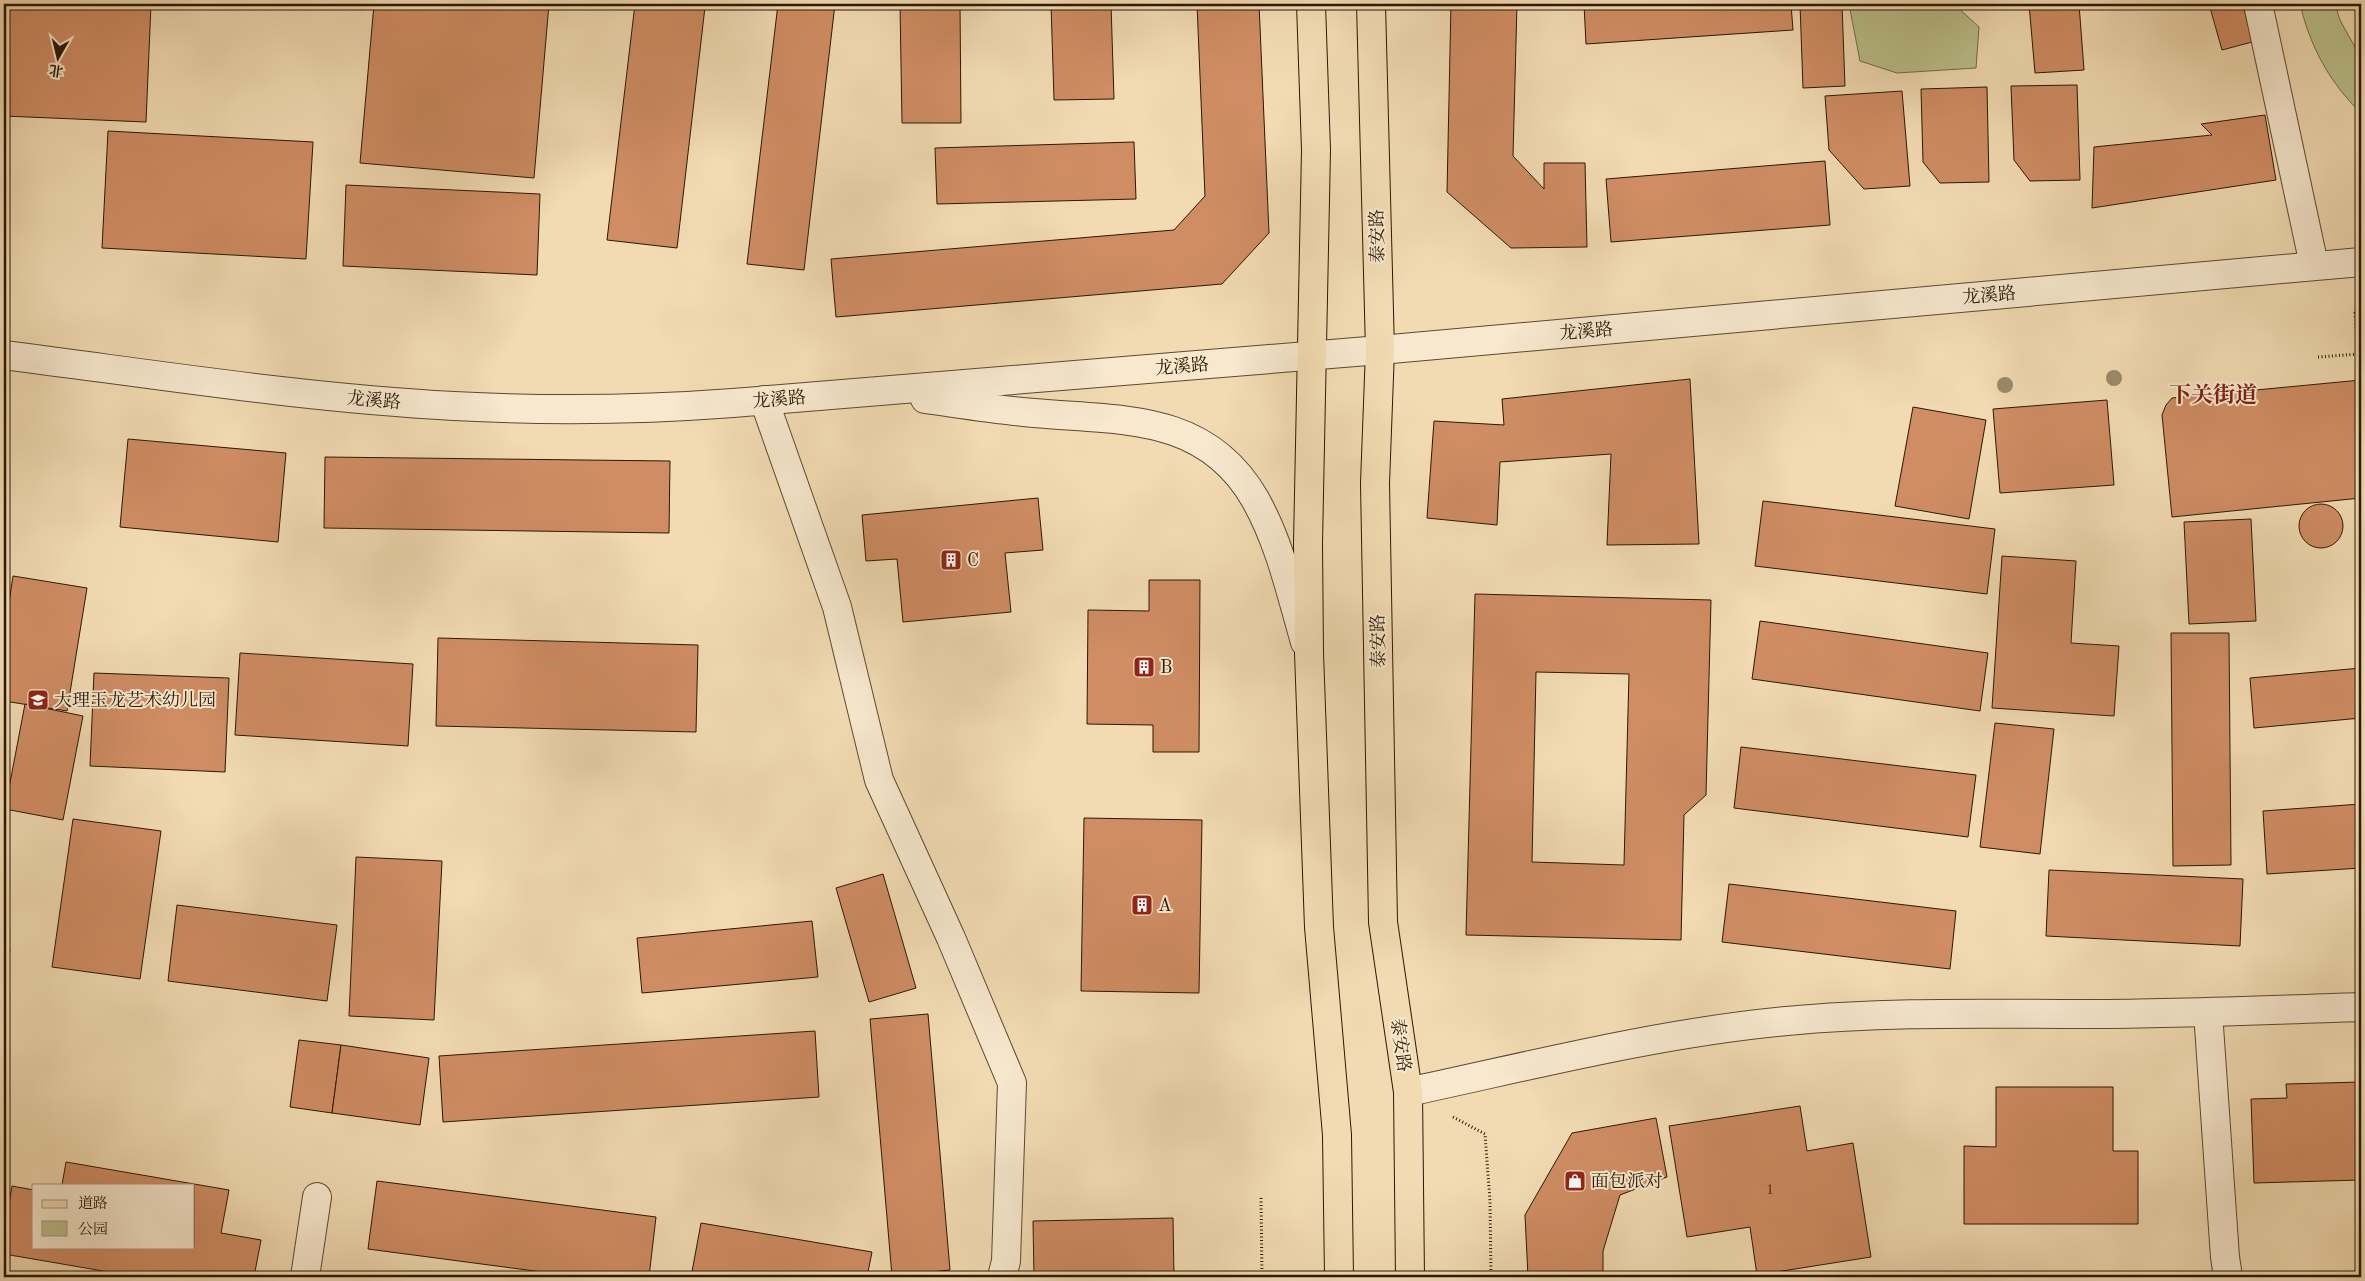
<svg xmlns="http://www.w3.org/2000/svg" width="2365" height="1281" font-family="'Old Standard TT','Noto Serif SC',serif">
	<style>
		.green { fill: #bbc08c; stroke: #726c48 }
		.building { fill: #d08d64; stroke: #2a1803; fill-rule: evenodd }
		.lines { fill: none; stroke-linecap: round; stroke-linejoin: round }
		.minor-casing { stroke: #5c492f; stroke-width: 30 }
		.major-casing { stroke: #2a1803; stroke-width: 30 }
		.path { stroke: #2a1803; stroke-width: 3; stroke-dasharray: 1 2.5; stroke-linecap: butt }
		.minor { stroke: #f7e8ce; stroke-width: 28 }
		.major { stroke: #f2dbb3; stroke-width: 28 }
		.tree { fill: #9c8b69 }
		.labels { text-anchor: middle; stroke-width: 4; stroke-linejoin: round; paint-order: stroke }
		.number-label { font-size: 15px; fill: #54351b }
		.street-label { font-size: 18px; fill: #2a1803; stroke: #f7e8ce }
		.poi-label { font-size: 18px; fill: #2a1803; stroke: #f7e8ce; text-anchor: start }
		.district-label { font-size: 22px; font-weight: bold; fill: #7a1f14; stroke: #f7e8ce }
	</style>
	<rect width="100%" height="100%" fill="#f2dbb3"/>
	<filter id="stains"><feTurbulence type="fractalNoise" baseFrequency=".004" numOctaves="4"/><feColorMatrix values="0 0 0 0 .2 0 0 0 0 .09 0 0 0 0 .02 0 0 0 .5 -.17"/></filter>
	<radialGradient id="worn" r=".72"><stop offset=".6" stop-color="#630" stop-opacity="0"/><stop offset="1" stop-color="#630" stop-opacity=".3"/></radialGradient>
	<!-- green -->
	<g class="green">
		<polygon points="1849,4 1954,4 1979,27 1976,68 1897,73 1860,61"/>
		<path d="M2300,4H2335L2340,20L2361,58V113C2329,82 2310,46 2300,4Z"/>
	</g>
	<!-- building -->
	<g class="building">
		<polygon points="4,4 151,4 146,122 4,116"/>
		<polygon points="374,4 549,4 534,178 360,163"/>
		<polygon points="635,4 682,4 705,7 677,248 607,240"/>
		<polygon points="778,4 835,4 804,270 747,264"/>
		<polygon points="900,4 960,4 961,123 902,123"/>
		<polygon points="1051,4 1111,4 1114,99 1054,100"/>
		<polygon points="1197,4 1259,4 1269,233 1222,284 836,317 831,259 1174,230 1205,196"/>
		<polygon points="1451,4 1517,4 1513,156 1544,189 1544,163 1585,163 1587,247 1511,248 1447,192"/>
		<polygon points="1584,4 1791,4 1793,30 1586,44"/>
		<polygon points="1800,4 1842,4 1845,86 1803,88"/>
		<polygon points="2029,4 2079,4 2084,70 2035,73"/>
		<polygon points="2209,4 2243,4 2252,42 2222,50"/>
		<polygon points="2077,85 2080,180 2030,181 2014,160 2011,86"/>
		<polygon points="1987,87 1989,182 1940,183 1923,162 1921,89"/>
		<polygon points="1902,91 1910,186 1864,189 1829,150 1825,96"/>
		<polygon points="2265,115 2276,180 2092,208 2094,147 2212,135 2201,124"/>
		<polygon points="108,131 313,142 306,259 102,248"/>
		<polygon points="1134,142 1136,199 937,204 935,148"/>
		<polygon points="1825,161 1830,225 1611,242 1606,179"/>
		<polygon points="346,185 540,194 537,275 343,266"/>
		<polygon points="1690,379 1699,544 1607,545 1611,454 1500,462 1497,525 1427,518 1434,421 1504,425 1502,399"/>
		<polygon points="2361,380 2361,498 2172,517 2162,415 2166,405 2172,398"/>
		<polygon points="2107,400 2114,485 2000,493 1993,409"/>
		<polygon points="1913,407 1986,420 1969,519 1895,506"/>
		<polygon points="128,439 286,453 278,542 120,527"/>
		<polygon points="325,457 670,461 669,533 324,528"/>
		<polygon points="1038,498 1043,550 1005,553 1011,612 903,622 897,559 866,561 862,515"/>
		<polygon points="1763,501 1995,529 1987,594 1755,566"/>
		<circle cx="2321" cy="526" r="22"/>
		<polygon points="2251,519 2256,621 2189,624 2184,522"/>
		<polygon points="2002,556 2076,561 2071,643 2119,646 2114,716 1992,708"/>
		<polygon points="13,576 87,588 67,711 4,701 4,635"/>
		<polygon points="1149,580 1200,580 1199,752 1153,752 1153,725 1087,724 1088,610 1149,611"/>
		<path d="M1475,594L1711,600L1706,795L1684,815L1681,940L1466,935ZM1536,672L1629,674L1624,865L1532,862Z"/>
		<polygon points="1760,621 1988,653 1980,711 1752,679"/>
		<polygon points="2171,633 2229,633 2231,865 2173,866"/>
		<polygon points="438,638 698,645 696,732 436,726"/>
		<polygon points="240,653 413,664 408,746 235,735"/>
		<polygon points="2361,668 2361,718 2254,728 2250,678"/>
		<polygon points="94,673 229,678 225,772 90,766"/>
		<polygon points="25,704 83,716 63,820 5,809"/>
		<polygon points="1995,723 2054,729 2040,854 1980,847"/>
		<polygon points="1741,747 1976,775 1968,837 1734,808"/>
		<polygon points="4,796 7,823 4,824"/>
		<polygon points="2361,804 2361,868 2267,874 2263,811"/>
		<polygon points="1084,818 1202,820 1199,993 1081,991"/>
		<polygon points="73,819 161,831 140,979 52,967"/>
		<polygon points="356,857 442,861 434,1020 349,1016"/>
		<polygon points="2049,870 2243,879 2240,946 2046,936"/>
		<polygon points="883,874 916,988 869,1002 836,888"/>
		<polygon points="1729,884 1956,911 1950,969 1722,942"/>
		<polygon points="177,905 337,925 327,1001 168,981"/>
		<polygon points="812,921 818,977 642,993 637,938"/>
		<polygon points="4,948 10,949 4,996"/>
		<polygon points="928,1014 950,1270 892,1276 870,1019"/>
		<polygon points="815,1031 819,1097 443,1122 439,1056"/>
		<polygon points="299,1040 341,1045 332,1113 290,1107"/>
		<polygon points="341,1045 429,1058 420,1125 332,1113"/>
		<polygon points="2361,1082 2361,1180 2254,1183 2251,1099 2287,1098 2286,1084"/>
		<polygon points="1996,1087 2113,1087 2113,1151 2138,1151 2138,1224 1964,1224 1964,1146 1996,1147"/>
		<polygon points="1800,1106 1807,1151 1853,1143 1871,1257 1757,1275 1750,1227 1687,1237 1669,1126"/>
		<polygon points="1656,1118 1667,1177 1620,1195 1603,1251 1603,1277 1528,1277 1525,1215 1572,1133"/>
		<polygon points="66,1162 229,1190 221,1233 261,1240 254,1277 138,1277 4,1254 4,1234 12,1186 34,1190 34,1247 194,1247 194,1185 62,1185"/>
		<polygon points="377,1181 656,1217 649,1277 580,1277 368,1249"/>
		<polygon points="1173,1218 1174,1277 1034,1277 1033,1221"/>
		<polygon points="701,1223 872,1252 867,1277 691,1277"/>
	</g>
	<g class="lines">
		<!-- minor casing -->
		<g class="minor-casing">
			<g id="minor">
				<polyline points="2258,4 2314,265"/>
				<path d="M4,355C153,374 303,398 454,406C547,411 640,410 733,403L1380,350L2361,262"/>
				<path d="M925,399C961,404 997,410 1034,413C1119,421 1205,412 1255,499C1280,543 1291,594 1305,642"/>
				<polyline points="764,400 837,607 879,780 951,938 1012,1083 1006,1261 1002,1277"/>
				<polyline points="2208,1012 2225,1257 2228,1277"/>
				<path d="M1408,1092C1534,1065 1658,1033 1787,1021C1888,1011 1989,1014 2091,1014C2181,1014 2271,1010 2361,1007"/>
				<polyline points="305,1277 317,1197"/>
			</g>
		</g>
		<!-- major casing -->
		<g class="major-casing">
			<g id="major">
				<polyline points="1311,4 1316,150 1308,543 1309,653 1319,927 1337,1135 1339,1277"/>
				<polyline points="1371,4 1380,350 1375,483 1383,922 1408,1092 1410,1277"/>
			</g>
		</g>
		<!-- path -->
		<g class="path">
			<polyline points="2318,357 2358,354 2355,313 2361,313"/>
			<polyline points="1453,1117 1485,1134 1490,1201 1491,1277"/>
			<polyline points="1261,1198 1262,1277"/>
		</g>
		<!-- minor -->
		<use href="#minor" class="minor"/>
		<!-- major -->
		<use href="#major" class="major"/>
	</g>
	<!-- trees -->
	<g class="tree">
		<circle cx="2114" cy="378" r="8"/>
		<circle cx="2005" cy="385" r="8"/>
	</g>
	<!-- icons -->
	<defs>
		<g id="building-square" transform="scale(1.125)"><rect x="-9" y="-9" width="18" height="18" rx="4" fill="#8f2418" stroke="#f7e8ce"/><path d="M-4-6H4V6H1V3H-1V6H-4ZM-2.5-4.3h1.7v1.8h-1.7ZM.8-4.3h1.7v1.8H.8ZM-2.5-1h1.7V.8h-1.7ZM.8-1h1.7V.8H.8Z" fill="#fff"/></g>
		<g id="school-square" transform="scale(1.125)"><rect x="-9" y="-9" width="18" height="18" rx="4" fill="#8f2418" stroke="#f7e8ce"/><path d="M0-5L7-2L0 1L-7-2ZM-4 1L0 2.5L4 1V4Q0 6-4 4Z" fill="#fff"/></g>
		<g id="shop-square" transform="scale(1.125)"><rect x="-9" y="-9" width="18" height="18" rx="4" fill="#8f2418" stroke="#f7e8ce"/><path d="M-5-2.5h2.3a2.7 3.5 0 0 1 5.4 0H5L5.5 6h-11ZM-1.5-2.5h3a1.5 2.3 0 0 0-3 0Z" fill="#fff"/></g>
	</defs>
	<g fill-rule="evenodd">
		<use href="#building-square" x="951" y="560"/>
		<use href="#building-square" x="1144" y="667"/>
		<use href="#school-square" x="38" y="700"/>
		<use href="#building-square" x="1142" y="905"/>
		<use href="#shop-square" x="1575" y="1181"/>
	</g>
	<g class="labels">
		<!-- number labels -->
		<g class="number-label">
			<text x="1770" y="1194">1</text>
		</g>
		<!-- street labels -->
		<g class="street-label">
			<text transform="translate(1377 236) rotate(-91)" y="6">泰安路</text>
			<text transform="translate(1989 295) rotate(-5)" y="6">龙溪路</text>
			<text transform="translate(1586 331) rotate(-5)" y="6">龙溪路</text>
			<text transform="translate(1182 366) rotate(-5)" y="6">龙溪路</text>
			<text transform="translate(779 399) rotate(-5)" y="6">龙溪路</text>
			<text transform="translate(374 400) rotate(5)" y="6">龙溪路</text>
			<text transform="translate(1378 641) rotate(-91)" y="6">泰安路</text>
			<text transform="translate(1401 1045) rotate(82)" y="6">泰安路</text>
		</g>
		<!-- poi labels -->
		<g class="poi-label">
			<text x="967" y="566">C</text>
			<text x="1160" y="673">B</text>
			<text x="54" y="706">大理玉龙艺术幼儿园</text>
			<text x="1158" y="911">A</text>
			<text x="1591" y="1187">面包派对</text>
		</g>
		<!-- district labels -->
		<g class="district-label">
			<text x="2213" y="402">下关街道</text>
		</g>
	</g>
	<!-- margin -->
	<rect width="2365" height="1281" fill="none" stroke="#f2dbb3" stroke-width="20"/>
	<rect x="5" y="5" width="2355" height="1271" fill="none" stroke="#2a1803" stroke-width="2.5"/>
	<rect x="10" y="10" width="2345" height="1261" fill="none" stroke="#2a1803"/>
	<!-- legend -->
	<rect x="32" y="1184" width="162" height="65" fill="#f7e8ce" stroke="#a5957d"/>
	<rect x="42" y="1200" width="25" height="8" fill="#f2dbb3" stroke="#a5957d"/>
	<text x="78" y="1208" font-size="15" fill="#2a1803">道路</text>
	<rect x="42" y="1221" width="25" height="15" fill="#bbc08c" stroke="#a5957d"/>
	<text x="78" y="1234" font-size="15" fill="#2a1803">公园</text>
	<!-- north arrow -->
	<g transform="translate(58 58) rotate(188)" stroke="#f7e8ce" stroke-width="4" paint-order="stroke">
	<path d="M0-4L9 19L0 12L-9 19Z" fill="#2a1803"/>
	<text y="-8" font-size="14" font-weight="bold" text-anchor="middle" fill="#2a1803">北</text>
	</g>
	<rect width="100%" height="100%" filter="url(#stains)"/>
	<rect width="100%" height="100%" fill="url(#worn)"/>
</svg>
